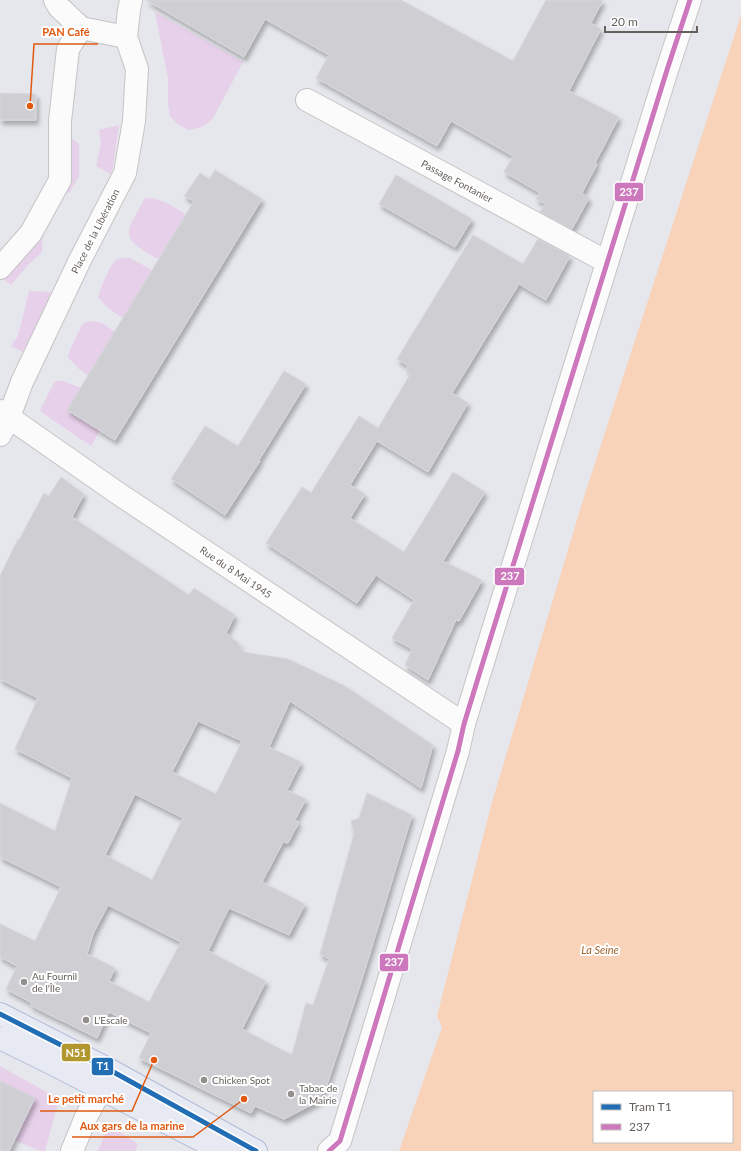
<svg xmlns="http://www.w3.org/2000/svg" width="741" height="1151" font-family="Lato,sans-serif">
<style>
.green{fill:#e7d0ea}
.water{fill:#f8d2b9;fill-rule:evenodd}
.building{fill:#cfcfd3;stroke:#d6d7dc;fill-rule:evenodd;filter:url(#shadow)}
.lines{fill:none;stroke-linecap:round;stroke-linejoin:round}
.minor-casing{stroke:#c4c4c5;stroke-width:24}
.major-casing{stroke:#b1bcd7;stroke-width:24}
.minor{stroke:#fbfbfc;stroke-width:22}
.major{stroke:#e7eaf3;stroke-width:22}
.bus-1-casing{stroke:#fff;stroke-width:8}
.bus-2-casing{stroke:#fff;stroke-width:8}
.bus-1{stroke:#cd78bd;stroke-width:5}
.bus-2{stroke:#b2962e;stroke-width:5}
.tram-1-casing{stroke:#fff;stroke-width:8}
.tram-1{stroke:#216eb4;stroke-width:5}
.poi-dot{fill:#928f8e;stroke:#fff;stroke-width:1.5}
.labels{text-anchor:middle;stroke-width:4;stroke-linejoin:round;paint-order:stroke}
.street-label{font-size:10px;fill:#65605b;stroke:#fff}
.poi-label{font-size:10px;fill:#65605b;stroke:#fff;text-anchor:start}
.water-label{font-size:11px;font-style:italic;fill:#a06630;stroke:#fff}
.leader{fill:none;stroke:#e15910;stroke-width:1.5}
.callout-dot{fill:#e15910;stroke:#fff;stroke-width:1.5}
.callout-label{font-size:11px;text-anchor:middle;font-weight:bold;fill:#e15910;stroke:#fff;stroke-width:4;stroke-linejoin:round;paint-order:stroke}
.line-badge{stroke:#fff;stroke-width:1.5}
.badge-label{font-size:11px;text-anchor:middle;font-weight:bold;fill:#fff}
</style>
<defs>
<filter id="shadow"><feDropShadow dx="2.5" dy="4.5" stdDeviation="2" flood-color="#0004"/></filter>
</defs>
<rect width="100%" height="100%" fill="#e6e7ec"/>
<g class="green">
<path d="M155,12L243,62L212,120L202,127L189,130L179,125L170,116L168,104V79Z"/>
<path d="M119,125L113,167L111,174L96,166L101,144L99,130Z"/>
<path d="M69,136L79,144V176L70,192L61,196Z"/>
<path d="M151,198C164,200 175,207 186,215L158,259C149,254 126,243 129,230C130,224 141,206 144,199Z"/>
<path d="M43,225L42,252L27,266L11,285L2,278Z"/>
<path d="M122,258H130L152,270L123,318C113,312 105,306 98,297C99,291 110,265 115,261C117,259 120,259 122,258Z"/>
<path d="M29,291L52,292L23,352L11,346L18,336Z"/>
<path d="M93,321L104,324L115,332L89,376L79,369L68,357L69,352L82,325L86,322Z"/>
<path d="M55,381H63L81,388L67,410L100,430L91,446L44,414L40,410Z"/>
<path d="M0,1066L59,1099L45,1151H41L14,1140L35,1099L0,1081Z"/>
<path d="M109,1125L138,1144L135,1151H98Z"/>
</g>
<path class="water" d="M741,15V1151H399L442,1027L437,1016L492,802L583,500ZM594,1092H732V1142H594Z"/>
<g class="building">
<path d="M146,0H401L513,61L546,0H603L591,23L601,29L569,91L619,117L595,163L597,164L582,193L589,198L572,229L540,212L545,204L536,199L540,193L504,172L513,156L451,121L437,146L316,78L329,55L265,19L244,57Z"/>
<path d="M0,93L36,94V120H0Z"/>
<path d="M215,170L262,199L115,440L67,410L194,201L184,196L200,173L209,179Z"/>
<path d="M396,175L472,219L455,247L379,204Z"/>
<path d="M473,235L523,264L538,239L570,256L546,300L519,284L452,393L468,403L428,472L377,441L350,485L365,494L350,518L404,552L453,472L485,492L443,561L482,580L459,621L456,620L428,680L405,665L412,649L392,638L414,600L376,575L357,603L266,543L302,487L311,493L359,416L378,428L411,373L406,369L408,366L397,359Z"/>
<path d="M284,371L306,384L259,460L260,461L225,515L171,479L205,426L238,446Z"/>
<path d="M61,477L84,494L72,517L189,595L194,588L235,615L226,633L238,643L243,652L288,659L345,686L433,745L421,788L290,701L269,747L301,762L287,790L306,799L295,820L299,822L288,843L283,842L262,882L305,904L289,935L229,908L208,951L266,981L242,1029L292,1055L306,1003L313,1005L329,959L320,954L354,834L351,821L359,818L367,793L412,815L363,976L326,1088H324L317,1102L284,1119L255,1106L251,1113L139,1058L151,1033L109,1012L97,1038L30,1005L32,1003L6,989L17,966L0,957V924L35,941L61,887L0,857V803L55,831L72,778L15,749L38,698L0,679V576L18,539L19,540L44,493L49,496ZM198,721L242,741L216,794L172,772ZM135,794L183,818L152,880L105,855ZM108,905L181,942L149,1002L109,981L115,968L87,954L93,934Z"/>
<path d="M0,1081L35,1098L9,1151H0Z"/>
</g>
<g class="lines">
<defs>
<g id="minor">
<path d="M55,0L59,7L81,28L126,37"/>
<path d="M307,100L607,262"/>
<path d="M0,268L31,233L60,180V121L68,49L81,28"/>
<path d="M0,411L116,492L464,724"/>
<path d="M0,435L9,417L22,382L80,260L125,173L134,121L137,69L126,37L129,10L131,0"/>
<path d="M72,1151L86,1117L101,1089"/>
<path d="M329,1151L340,1141L458,751L464,724L479,675L667,70L690,0"/>
</g>
<g id="major">
<path d="M0,1014L108,1069L256,1151"/>
<path d="M0,1038L53,1064L222,1151"/>
</g>
</defs>
<use href="#minor" class="minor-casing"/>
<use href="#major" class="major-casing"/>
<use href="#minor" class="minor"/>
<use href="#major" class="major"/>
<defs>
<path id="bus-1" d="M329,1151L340,1141L458,751L464,724L479,675L667,70L690,0"/>
<path id="bus-2" d="M0,1014L108,1069L256,1151"/>
</defs>
<use href="#bus-1" class="bus-1-casing"/>
<use href="#bus-2" class="bus-2-casing"/>
<use href="#bus-1" class="bus-1"/>
<use href="#bus-2" class="bus-2"/>
<defs>
<path id="tram-1" d="M0,1014L108,1069L256,1151"/>
</defs>
<use href="#tram-1" class="tram-1-casing"/>
<use href="#tram-1" class="tram-1"/>
</g>
<g class="poi-dot">
<circle cx="24" cy="982" r="4"/>
<circle cx="86" cy="1020" r="4"/>
<circle cx="204" cy="1080" r="4"/>
<circle cx="291" cy="1094" r="4"/>
</g>
<g class="labels">
<g class="street-label">
<text transform="translate(457 181) rotate(28)" y="4">Passage Fontanier</text>
<text transform="translate(95 231) rotate(-63)" y="4">Place de la Libération</text>
<text transform="translate(236 572) rotate(34)" y="4">Rue du 8 Mai 1945</text>
</g>
<g class="poi-label">
<text x="32" y="980">Au Fournil<tspan x="32" dy="12">de l'Île</tspan></text>
<text x="94" y="1024">L'Escale</text>
<text x="212" y="1084">Chicken Spot</text>
<text x="299" y="1092">Tabac de<tspan x="299" dy="12">la Mairie</tspan></text>
</g>
<g class="water-label">
<text x="600" y="954">La Seine</text>
</g>
</g>
<path class="leader" d="M30 106L34 44H98M154 1060L132 1111H40M244 1099L193 1137H72"/>
<g class="callout-dot">
<circle cx="30" cy="106" r="4"/>
<circle cx="154" cy="1060" r="4"/>
<circle cx="244" cy="1099" r="4"/>
</g>
<g class="callout-label">
<text x="66" y="36">PAN Café</text>
<text x="86" y="1103">Le petit marché</text>
<text x="132" y="1130">Aux gars de la marine</text>
</g>
<g class="line-badge">
<rect x="614" y="182" width="30" height="20" rx="4" fill="#cd78bd"/>
<rect x="494" y="567" width="31" height="19" rx="4" fill="#cd78bd"/>
<rect x="379" y="953" width="30" height="19" rx="4" fill="#cd78bd"/>
<rect x="61" y="1043" width="30" height="19" rx="4" fill="#b2962e"/>
<rect x="91" y="1057" width="23" height="19" rx="4" fill="#216eb4"/>
</g>
<g class="badge-label">
<text x="629" y="196">237</text>
<text x="510" y="580">237</text>
<text x="394" y="966">237</text>
<text x="76" y="1057">N51</text>
<text x="103" y="1070">T1</text>
</g>
<rect x="593" y="1091" width="140" height="52" fill="#ffffff" stroke="#c1bfbd"/>
<rect x="601" y="1104" width="20" height="6" fill="#216eb4" stroke="#c1bfbd"/>
<text x="629" y="1111" font-size="12" fill="#65605b">Tram T1</text>
<rect x="601" y="1124" width="20" height="6" fill="#cd78bd" stroke="#c1bfbd"/>
<text x="629" y="1131" font-size="12" fill="#65605b">237</text>
<path d="M605 26v6h92v-6" fill="none" stroke="#65605b" stroke-width="2"/>
<text x="611" y="26" font-size="12" fill="#65605b" stroke="#ffffff" stroke-width="3" paint-order="stroke">20 m</text>
</svg>
